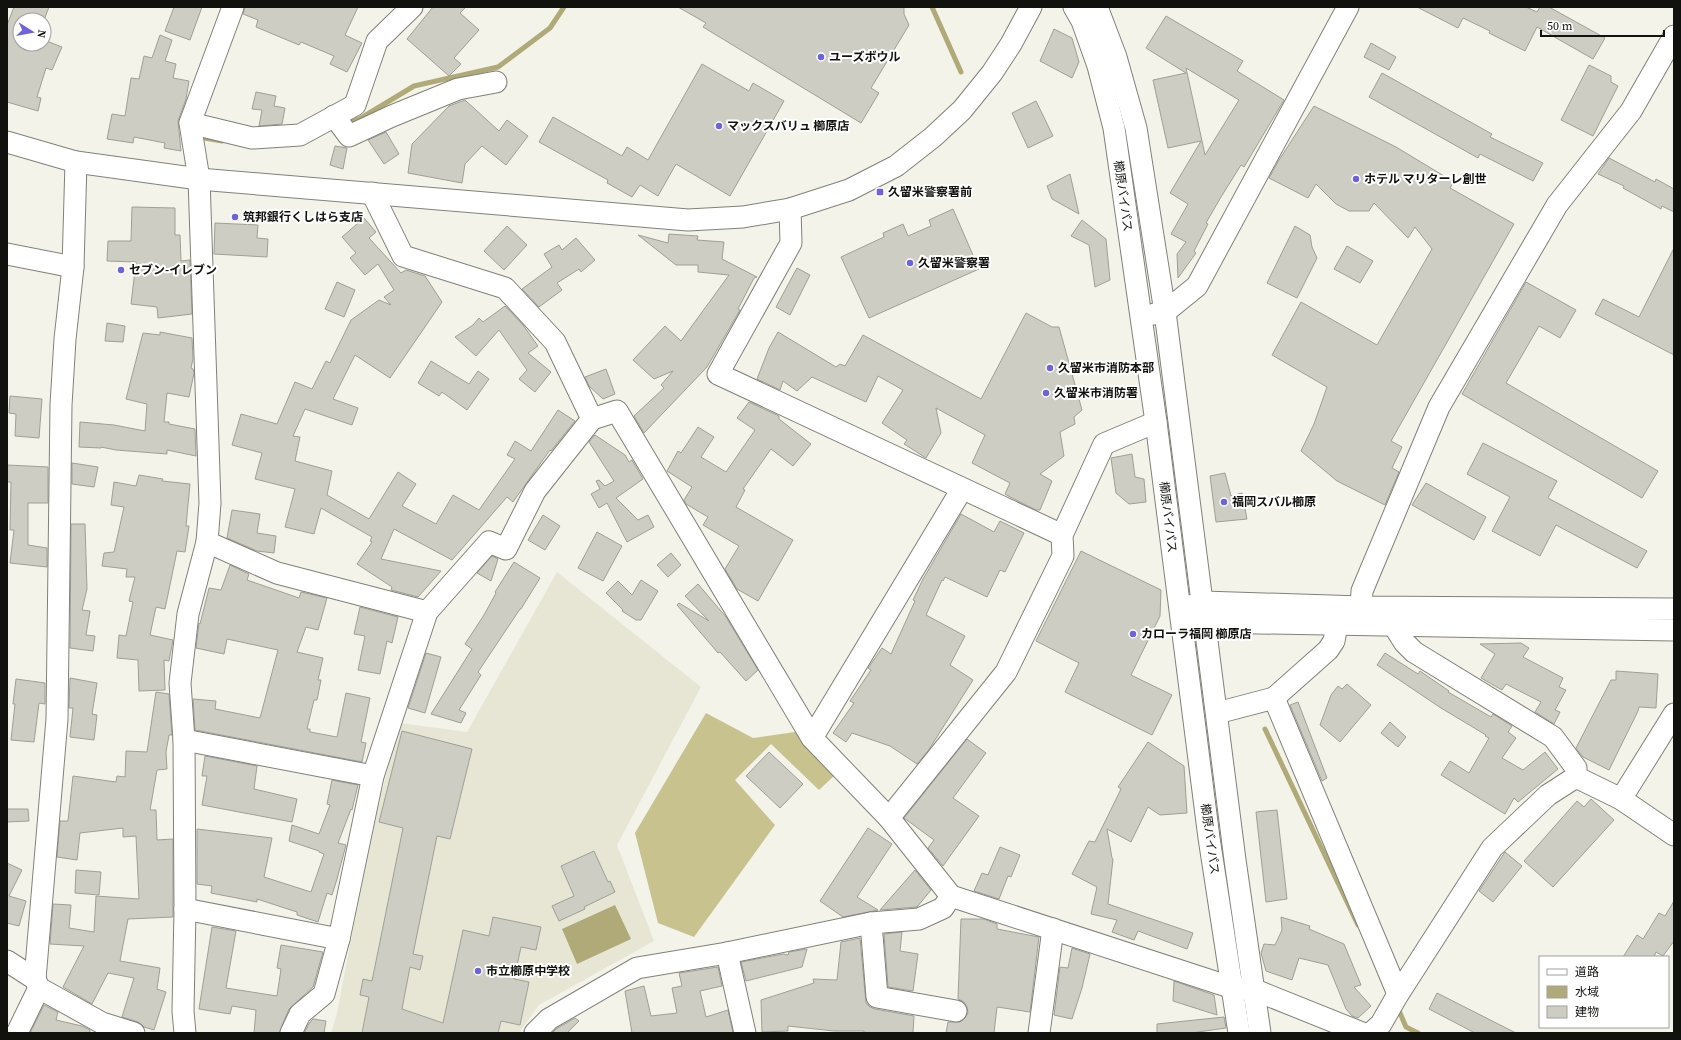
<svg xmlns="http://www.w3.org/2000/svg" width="1681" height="1040" font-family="'Source Serif 4','Noto Sans JP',serif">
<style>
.built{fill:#e7e6d5}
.forest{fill:#c8c28e}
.water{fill:#afaa77}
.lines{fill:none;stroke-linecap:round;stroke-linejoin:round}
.stream{stroke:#afaa77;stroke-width:5}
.building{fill:#cecdc4;stroke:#a09f96;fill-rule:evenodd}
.minor-casing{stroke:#828178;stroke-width:23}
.minor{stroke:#fff;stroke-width:21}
.poi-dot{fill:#6d63dd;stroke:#fff;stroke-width:1.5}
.labels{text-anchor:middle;stroke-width:4;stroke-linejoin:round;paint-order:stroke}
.poi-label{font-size:12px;font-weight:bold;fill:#11110e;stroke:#fff;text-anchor:start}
.street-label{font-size:12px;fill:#11110e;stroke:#fff}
</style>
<rect width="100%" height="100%" fill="#f3f3e9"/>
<path class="built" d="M557,572L701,687L617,845L654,941L539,1005L519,1033H331L337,1013L372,829L400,723L467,732Z"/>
<path class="forest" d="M706,713L753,738L795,732L816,751L835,775L819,790L771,744L735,780L775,825L694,937L658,923L635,833Z"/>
<path class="water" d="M615,905L631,939L577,964L562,929Z"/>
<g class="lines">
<g class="stream">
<path d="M932,7L961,72"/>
<path d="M346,124L361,118L414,86L498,67L550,28L564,7"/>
<path d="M198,137L222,141"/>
<path d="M1265,729L1358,925"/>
<path d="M1397,1006L1406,1027L1418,1033"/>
</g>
</g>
<g class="building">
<path d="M14,7H49L44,20H20V44H44V40L62,47L52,70L46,68L37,97L41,98L38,111L7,102V25Z"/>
<path d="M174,7H202L190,40L165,31Z"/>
<path d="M245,7H358L345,35L362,43L347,72L330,64L334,56L301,42L299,45L256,27L258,20L243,14Z"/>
<path d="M433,7H466L460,13L479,30L454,58L461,64L449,76L407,39Z"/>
<path d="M678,7H904V14L909,25L871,88L879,93L861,123L703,27L706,23Z"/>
<path d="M1417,7H1526L1537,12L1540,7H1549L1605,38L1593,59L1537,27L1525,51L1489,33L1490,31L1463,18L1458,28Z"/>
<path d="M1166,16L1243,61L1237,71L1284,100L1244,167L1241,165L1221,197L1206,223L1208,224L1194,251L1196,253L1178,278L1177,254L1186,242L1171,234L1188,204L1170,193L1201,141L1168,148L1153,80L1186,73L1146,48ZM1186,68L1239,100L1205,155L1202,141Z"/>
<path d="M1054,29L1072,38L1079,62L1072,78L1040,61Z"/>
<path d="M160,35L172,40L165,61L176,64L173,78L189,81L186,99L178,121L181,151L164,148L165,143L134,137L133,143L107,139L112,114L125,116L131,78L139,79L144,56L152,58Z"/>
<path d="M1371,43L1396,57L1389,70L1364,57Z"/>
<path d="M702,64L749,91L753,83L784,101L730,196L676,164L658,196L640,185L632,197L607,183L608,180L539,142L553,117L622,156L627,147L648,160Z"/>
<path d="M1589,65L1611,76V82L1618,86L1593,136L1561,120Z"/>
<path d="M1382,73L1492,134L1490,137L1543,163L1533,181L1480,154L1478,158L1369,97Z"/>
<path d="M256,92L276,96L274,106L285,108L282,124L259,126L262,110L252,109Z"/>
<path d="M465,100L499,131L507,120L528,136L506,165L482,146L465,164L462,183L408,173L412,144L449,106Z"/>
<path d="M1036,101L1053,136L1028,148L1012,113Z"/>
<path d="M1314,106L1396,147L1454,182L1450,188L1514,224L1391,441L1402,447L1392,468L1399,472L1385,505L1337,481L1301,451L1314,424L1327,387L1272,355L1301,302L1377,345L1432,249L1415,227L1408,238L1374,203L1369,211H1349L1336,204L1316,184L1308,198L1269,178L1279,160Z"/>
<path d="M386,132L399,154L384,164L368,140Z"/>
<path d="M335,146L347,148L343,169L330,165Z"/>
<path d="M1609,158L1655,182L1656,179L1674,189V212L1662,206L1661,209L1623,188L1624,186L1598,174Z"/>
<path d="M1070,174L1079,214L1052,199L1047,186Z"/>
<path d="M132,207L175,208V235H180L181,261L190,260L192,314L158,318L157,307L131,304L136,262L107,261L108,241H131Z"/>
<path d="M953,209L979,269L869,318L841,257L884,237L883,233L903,224L908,236L931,226L929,220Z"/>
<path d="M364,218L376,232L369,238L401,273L406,270L425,276L442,302L390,378L355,355L333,399L358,408L352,425L305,409L293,436L300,437L295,461L332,471L327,495L369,519L398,472L416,484L402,506L436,524L453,495L479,510L515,459L507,455L515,441L531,451L558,410L575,421L551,451L550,450L513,502L507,497L452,560L394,529L381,559L441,571L418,597L391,590L392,587L357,564L372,542L370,541L372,537L321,508L314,534L285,527L295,489L255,479L262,453L232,445L241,414L277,424L295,382L312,389L326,361L330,363L351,320L379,300L391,305L384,297L394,290L378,264L365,275L350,258L356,253L342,237Z"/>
<path d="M1082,220L1106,239L1110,280L1095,287L1089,245L1071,236Z"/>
<path d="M215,223L258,225L257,238L268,239L267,257L214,254Z"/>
<path d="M507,226L527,245L504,270L484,251Z"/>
<path d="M1295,226L1310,235L1312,247L1317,258L1297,298L1267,283Z"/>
<path d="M669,234L698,236L697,240L724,242L722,259L757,277L754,278L738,309L740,310L707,367L644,433L634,416L664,388L661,385L673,371L654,379L633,360L665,326L681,341L729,275L698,272V265H676L638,235L668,243Z"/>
<path d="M576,238L595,260L581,272L579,269L557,283L562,290L539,307L522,289L552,267L544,254L559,245L562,250Z"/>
<path d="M1347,246L1373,261L1360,283L1334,269Z"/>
<path d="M1674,248V355L1595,314L1603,299L1639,317Z"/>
<path d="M797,268L810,275L790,315L776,307Z"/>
<path d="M337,282L355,290L344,317L325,309Z"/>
<path d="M1526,282L1576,310L1560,338L1539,326L1506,383L1658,471L1642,498L1462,394Z"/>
<path d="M505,306L523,325L538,346L528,353L551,372L535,392L519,379L527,370L499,330L476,356L455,337L473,325L479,318L483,322Z"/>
<path d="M1026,313L1052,327H1059L1082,410L1074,417L1075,424L1060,432L1064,456L1040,474L1052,481L1040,510H1036L1010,497L1005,494L1010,483L972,463L985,435L936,408L941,433L926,458L904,444L907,440L882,423L903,390L878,376L866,402L812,377L797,391L783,381L780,390L757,379L769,348L778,332L836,367L840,364L845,366L863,335L981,399Z"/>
<path d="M107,323L125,326L123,342L105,341Z"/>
<path d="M160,332L192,338L193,359L191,368L193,369L194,373L189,397L167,393L164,422H169V424L195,429L196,456L167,450V454L116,450L101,447V448L79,447L80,422L114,425L145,431L147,404L126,399L143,333L160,335Z"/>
<path d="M431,361L469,384L478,371L489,379L467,410L442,392L439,396L418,383Z"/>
<path d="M606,369L615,394L603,399L589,386L585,377Z"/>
<path d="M10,396L42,399L39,438L15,436L16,414L9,413Z"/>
<path d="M749,402L779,416V419L811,444L793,466L771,449L743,489L745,490L736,507L793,540L758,601L737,589L725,569L739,546L703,525L708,517L686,504L684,500L692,487L667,471L678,451L681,453L698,427L714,437L701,457L726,472L755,430L737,418Z"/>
<path d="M595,435L625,455L629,462L632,460L643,479L616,498L638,520L648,515L654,527L627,542L607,503L599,508L591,494L600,489L596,481L599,480L605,486L614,481L589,442Z"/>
<path d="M1483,443L1557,481L1548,498L1647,551L1637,568L1556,525L1540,556L1492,531L1510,497L1467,474Z"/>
<path d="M1132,454L1135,477L1144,479L1146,502L1129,504L1116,493L1111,458Z"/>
<path d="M72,463L98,467L94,487L72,484Z"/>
<path d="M7,465L48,467V503H28V545L47,548V567L10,563L14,530H10L11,482H7Z"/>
<path d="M1225,473L1231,496L1242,493L1247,519L1216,522L1210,476Z"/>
<path d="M139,475L163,479L162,481L190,484L186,526H189L185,552L177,551L165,609L156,607L150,635L173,640L169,661L164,660L165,690L139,691L138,660L117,658L119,635L126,636L133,602L129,601L135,577H126L127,569L102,566L104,553L114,552L124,507L111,505L114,482L136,486Z"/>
<path d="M1426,483L1486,517L1474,540L1412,505Z"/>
<path d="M232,510L260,514L257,533L276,536L274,553L257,551L227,538Z"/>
<path d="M961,514L994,532L1000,521L1024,533L1005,572L1000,570L987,597L945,577L943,581L942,580L926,615L965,636L950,665L973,680L928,751L917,764L890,746L852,733L846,742L833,733L854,703L850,701L871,670L868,668L882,648L891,654L915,601L913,600L923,579Z"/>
<path d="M543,515L560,526L545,550L528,540Z"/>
<path d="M71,524H85L87,589L82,610L90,611L86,635L95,636L93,651L70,648Z"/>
<path d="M597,532L622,546L603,581L578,568Z"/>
<path d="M1081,551L1161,590L1160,616L1131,675L1172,695L1152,735L1065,692L1079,663L1036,641Z"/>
<path d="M671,553L681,565L668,577L657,565Z"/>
<path d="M492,556L498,559L491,581L477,573Z"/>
<path d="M514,562L540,578L521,609H520L478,672L481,675L459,710L466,713L461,723L431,714L472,649L465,644L484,615L496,593L495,592Z"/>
<path d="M230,565L249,574L247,580L299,598L301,592L327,598L318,630L306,627L297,652L323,658L318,680H321L317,700H314L307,729H310V732L337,737L346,693L370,698L361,742L366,743L362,762L195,730L193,699L216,701L215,709L260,718L278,650L227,639L224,654L196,648L199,623L200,624L209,588L221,590Z"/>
<path d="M641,580L658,591L641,620H636L622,611L623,610L606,593L618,581L632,595Z"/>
<path d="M698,584L726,617L758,670L746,681L720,652L718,653L677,605L679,603L709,621L685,596Z"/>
<path d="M360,607L398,617L392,643L387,641L380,674L358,670L365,636L354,634Z"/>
<path d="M1521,643L1529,648L1523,657L1563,678L1559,687L1566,690L1555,710L1560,712L1554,724L1535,712L1541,702L1506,684L1502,690L1481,678L1495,654L1480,644Z"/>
<path d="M426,653L441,657L425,713L408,708Z"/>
<path d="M1385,653L1418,674L1420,671L1449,691L1448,692L1491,717L1493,714L1512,726L1508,732L1516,738L1502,758L1523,770L1545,752L1558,769L1518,802L1514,798L1505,814L1441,775L1450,761L1469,773L1489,738L1485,736L1486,735L1441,708L1377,665Z"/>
<path d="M1616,671L1658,674L1656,708L1639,707L1638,711L1609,770L1583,757L1576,748L1611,680H1616Z"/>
<path d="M70,678L97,683L92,714L97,715L94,740L70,737L73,708H69Z"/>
<path d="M16,679L45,683V704L39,703L34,742L11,740L15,704H13Z"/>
<path d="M1347,684L1371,705L1340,742L1320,725L1331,695L1338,686L1342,689Z"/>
<path d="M156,692L169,694L172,735H169L166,752L167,769L157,770L150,810H156L157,840L173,839V917L128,919L120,961L160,968L157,989L166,992L154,1030L144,1027L138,1022L122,1017L134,978L108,973L92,1004L63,987L84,946L50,944L53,904L71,905L69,928L94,932L96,896L139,899L136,836L123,837V828L80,833L77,860L57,857L60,821H68L73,776L116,782L117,776L125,777L126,751L147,752Z"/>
<path d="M1298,702L1327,778L1322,781L1290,705Z"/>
<path d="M1390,722L1406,737L1398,747L1381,733Z"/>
<path d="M402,731L472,749L450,839L437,836L413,954L423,956L420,970L410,967L402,1009L443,1023L463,930L489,936L493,917L541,927L536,950L521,947L514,979L529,982L520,1025L501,1021L498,1033H362L369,997L360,995L363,979L372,981L403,828L379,822Z"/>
<path d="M967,739L986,753L953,798L979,816L943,866L928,848L934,840L904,818Z"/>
<path d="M1148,742L1184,766L1187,813L1160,815L1148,807L1131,842L1107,829L1112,858L1113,859L1108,904L1193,933L1187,949L1138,931L1134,940L1112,932L1117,920L1091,914L1097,887L1072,874L1089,841L1095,842L1121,789L1118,787Z"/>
<path d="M769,752L803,784L780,808L746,776Z"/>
<path d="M205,756L257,766L254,789L297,799L292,822L202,805L207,776H202Z"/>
<path d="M332,780L358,785L352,810L351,809L338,843L346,845L337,879L332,895L327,893L318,922L297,915V912L257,899V902L211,893L212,886L197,884V829L272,838L264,877L311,892L324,854L319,852V851L289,841L292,825L319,834L330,805L327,804Z"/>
<path d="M1591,799L1614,820L1553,887L1524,861L1577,801L1584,807Z"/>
<path d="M7,809H28L29,821L7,822Z"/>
<path d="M1277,810L1287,899L1266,902L1256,812Z"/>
<path d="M868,828L892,844L857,897L878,910L843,917L820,901Z"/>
<path d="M1000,847L1020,855L1011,877L1008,876L999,899L974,891L982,873L988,875Z"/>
<path d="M594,851L608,882L610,881L615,892L584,907L585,909L559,921L552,906L574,896L561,866Z"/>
<path d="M1505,852L1522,866L1493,902L1479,891Z"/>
<path d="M7,863L22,870L9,896L26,901L19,926L7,923Z"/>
<path d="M76,870L101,872L99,895L75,893Z"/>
<path d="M915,870L931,890L917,907L880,910Z"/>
<path d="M1674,901V941L1663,956L1656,952L1654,957H1623L1637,935L1643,939L1659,913L1665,916Z"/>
<path d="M1281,917L1310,926L1309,929L1344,944L1361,985L1354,987L1371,1006L1358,1018L1352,1016L1346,1009L1328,965L1299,958L1292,980L1266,971L1261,953L1264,944L1275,945L1282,930Z"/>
<path d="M961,919H984L997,924V929L1039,937L1030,1012L997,1007L994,1033H946L948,1022H960L965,1018L968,1013L967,1007L964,1002L958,999Z"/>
<path d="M212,927L236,931L226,988L277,996L281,969L277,968L281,945L323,952L313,987L289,1009L279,1033H254L256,1010L232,1006L230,1014L199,1009Z"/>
<path d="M902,932L900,951L918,954L913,991L888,987L884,934Z"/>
<path d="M860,938L866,1003L870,1007L875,1009L914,1016L913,1033H864V1031H834L788,1026V1031L762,1032L761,1000L814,983L813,979L837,980L841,942Z"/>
<path d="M1072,948L1090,954L1082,988L1072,1019L1054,1015L1060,967L1068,968Z"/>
<path d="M807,949L802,967L746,981L741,962L783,954L788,955L789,952Z"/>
<path d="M718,967L722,986L700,991L706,1017L728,1010L733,1033H632L625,991L644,986L651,1016L677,1013L672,988L682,986L679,973Z"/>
<path d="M1174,981L1214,995L1217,1015L1173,1001Z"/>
<path d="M1437,993L1516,1033H1475L1429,1009Z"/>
<path d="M44,1005L58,1012L56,1020L82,1026L90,1030V1033H30Z"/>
<path d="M1224,1017L1226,1028L1191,1033H1157V1024Z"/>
<path d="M575,1018L579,1021L567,1033H552L556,1029Z"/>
<path d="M313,1019L326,1021L324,1033H304L310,1022Z"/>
</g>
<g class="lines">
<defs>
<g id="minor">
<path d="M1074,7L1082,21L1098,66L1114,128L1156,422L1209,838L1239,1033"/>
<path d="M1097,7L1116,57L1136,128L1165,312L1235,860L1260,1033"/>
<path d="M334,116L349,136L392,116L458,89L496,82"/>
<path d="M190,123L252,138L300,135L355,105L377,41L412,7"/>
<path d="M7,142L76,162L199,179L688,220L743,217L790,209L849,190L896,166L933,137L962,110L992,73L1011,44L1031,7"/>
<path d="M372,193L403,256L505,288L555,342L592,419"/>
<path d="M790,209L791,243L718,374L1062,535"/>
<path d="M7,254L73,267"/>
<path d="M1154,314L1165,312L1197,286L1348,7"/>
<path d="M207,542L277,573L427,612"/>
<path d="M1190,606L1203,602L1361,607L1674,609"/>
<path d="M1361,607L1362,591L1439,407L1557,205L1631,111L1674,36"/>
<path d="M1194,616L1205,622L1674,630"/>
<path d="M1394,626L1404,642L1414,652L1553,737L1576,768V777"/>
<path d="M1274,698L1328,650L1334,641L1337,625"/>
<path d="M1217,713L1274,698L1398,994"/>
<path d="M812,738L962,489"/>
<path d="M184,740L373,776"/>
<path d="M1621,799L1674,714"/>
<path d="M889,818L1006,672L1063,556L1062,535L1104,444L1156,422"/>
<path d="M185,909L339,939"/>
<path d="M871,923L877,997L956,1011"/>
<path d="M727,953L745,1033"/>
<path d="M7,961L35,979L39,988L102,1023L134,1033"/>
<path d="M35,979L57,719L61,405L65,339L73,267L76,162"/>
<path d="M17,1033L39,988"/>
<path d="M185,1033L183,1011L185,909L184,740L180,683L188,614L207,542L210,503L199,179L190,123L233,7"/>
<path d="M291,1033L300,1014L324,994L339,939L373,776L427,612L489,542L506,549L535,491L592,419L617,411L812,738L889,818L951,896L1233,988L1255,990L1362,1033"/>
<path d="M535,1033L549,1019L637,968L727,953L871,923L919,919L943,908L951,896"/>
<path d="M1039,1033L1053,929"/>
<path d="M1371,1033L1381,1024L1397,996L1492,848L1548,795L1576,777L1621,799L1674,835"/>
</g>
</defs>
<use href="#minor" class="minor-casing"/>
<use href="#minor" class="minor"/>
</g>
<g class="poi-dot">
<circle cx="821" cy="57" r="4"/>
<circle cx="719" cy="126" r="4"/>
<circle cx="1356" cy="179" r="4"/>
<rect x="876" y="188" width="8" height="8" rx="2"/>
<circle cx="235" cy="217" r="4"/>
<circle cx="910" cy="263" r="4"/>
<circle cx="121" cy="270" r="4"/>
<circle cx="1050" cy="368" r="4"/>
<circle cx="1046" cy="393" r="4"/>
<circle cx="1224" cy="502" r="4"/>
<circle cx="1133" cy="634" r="4"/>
<circle cx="478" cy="971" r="4"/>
</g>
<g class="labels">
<g class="poi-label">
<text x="829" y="61">ユーズボウル</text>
<text x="727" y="130">マックスバリュ 櫛原店</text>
<text x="1364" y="183">ホテル マリターレ創世</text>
<text x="888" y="196">久留米警察署前</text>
<text x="243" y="221">筑邦銀行くしはら支店</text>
<text x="918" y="267">久留米警察署</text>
<text x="129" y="274">セブン-イレブン</text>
<text x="1058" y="372">久留米市消防本部</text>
<text x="1054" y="397">久留米市消防署</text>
<text x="1232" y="506">福岡スバル櫛原</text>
<text x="1141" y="638">カローラ福岡 櫛原店</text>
<text x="486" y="975">市立櫛原中学校</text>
</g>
<g class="street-label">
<text transform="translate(1123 196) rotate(82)" y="4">櫛原バイパス</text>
<text transform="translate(1168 517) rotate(83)" y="4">櫛原バイパス</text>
<text transform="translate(1210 839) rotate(82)" y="4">櫛原バイパス</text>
</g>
</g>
<rect width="1681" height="1040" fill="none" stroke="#11110e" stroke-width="16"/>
<rect x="1539" y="956" width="130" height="72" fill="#ffffff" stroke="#a0a09f"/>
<rect x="1547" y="969" width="20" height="6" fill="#ffffff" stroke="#a0a09f"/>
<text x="1575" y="976" font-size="12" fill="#11110e">道路</text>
<rect x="1547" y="986" width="20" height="12" fill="#afaa77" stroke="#a0a09f"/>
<text x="1575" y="996" font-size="12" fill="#11110e">水域</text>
<rect x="1547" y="1006" width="20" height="12" fill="#cecdc4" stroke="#a0a09f"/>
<text x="1575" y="1016" font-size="12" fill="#11110e">建物</text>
<g transform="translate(32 32) rotate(101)"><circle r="19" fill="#ffffff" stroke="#a0a09f"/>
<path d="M0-3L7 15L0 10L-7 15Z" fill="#6d63dd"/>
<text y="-6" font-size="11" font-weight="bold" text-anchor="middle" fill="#11110e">N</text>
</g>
<path d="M1541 30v6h123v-6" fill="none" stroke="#11110e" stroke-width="2"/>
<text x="1547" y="30" font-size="12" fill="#11110e" stroke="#ffffff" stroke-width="3" paint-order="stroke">50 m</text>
</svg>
